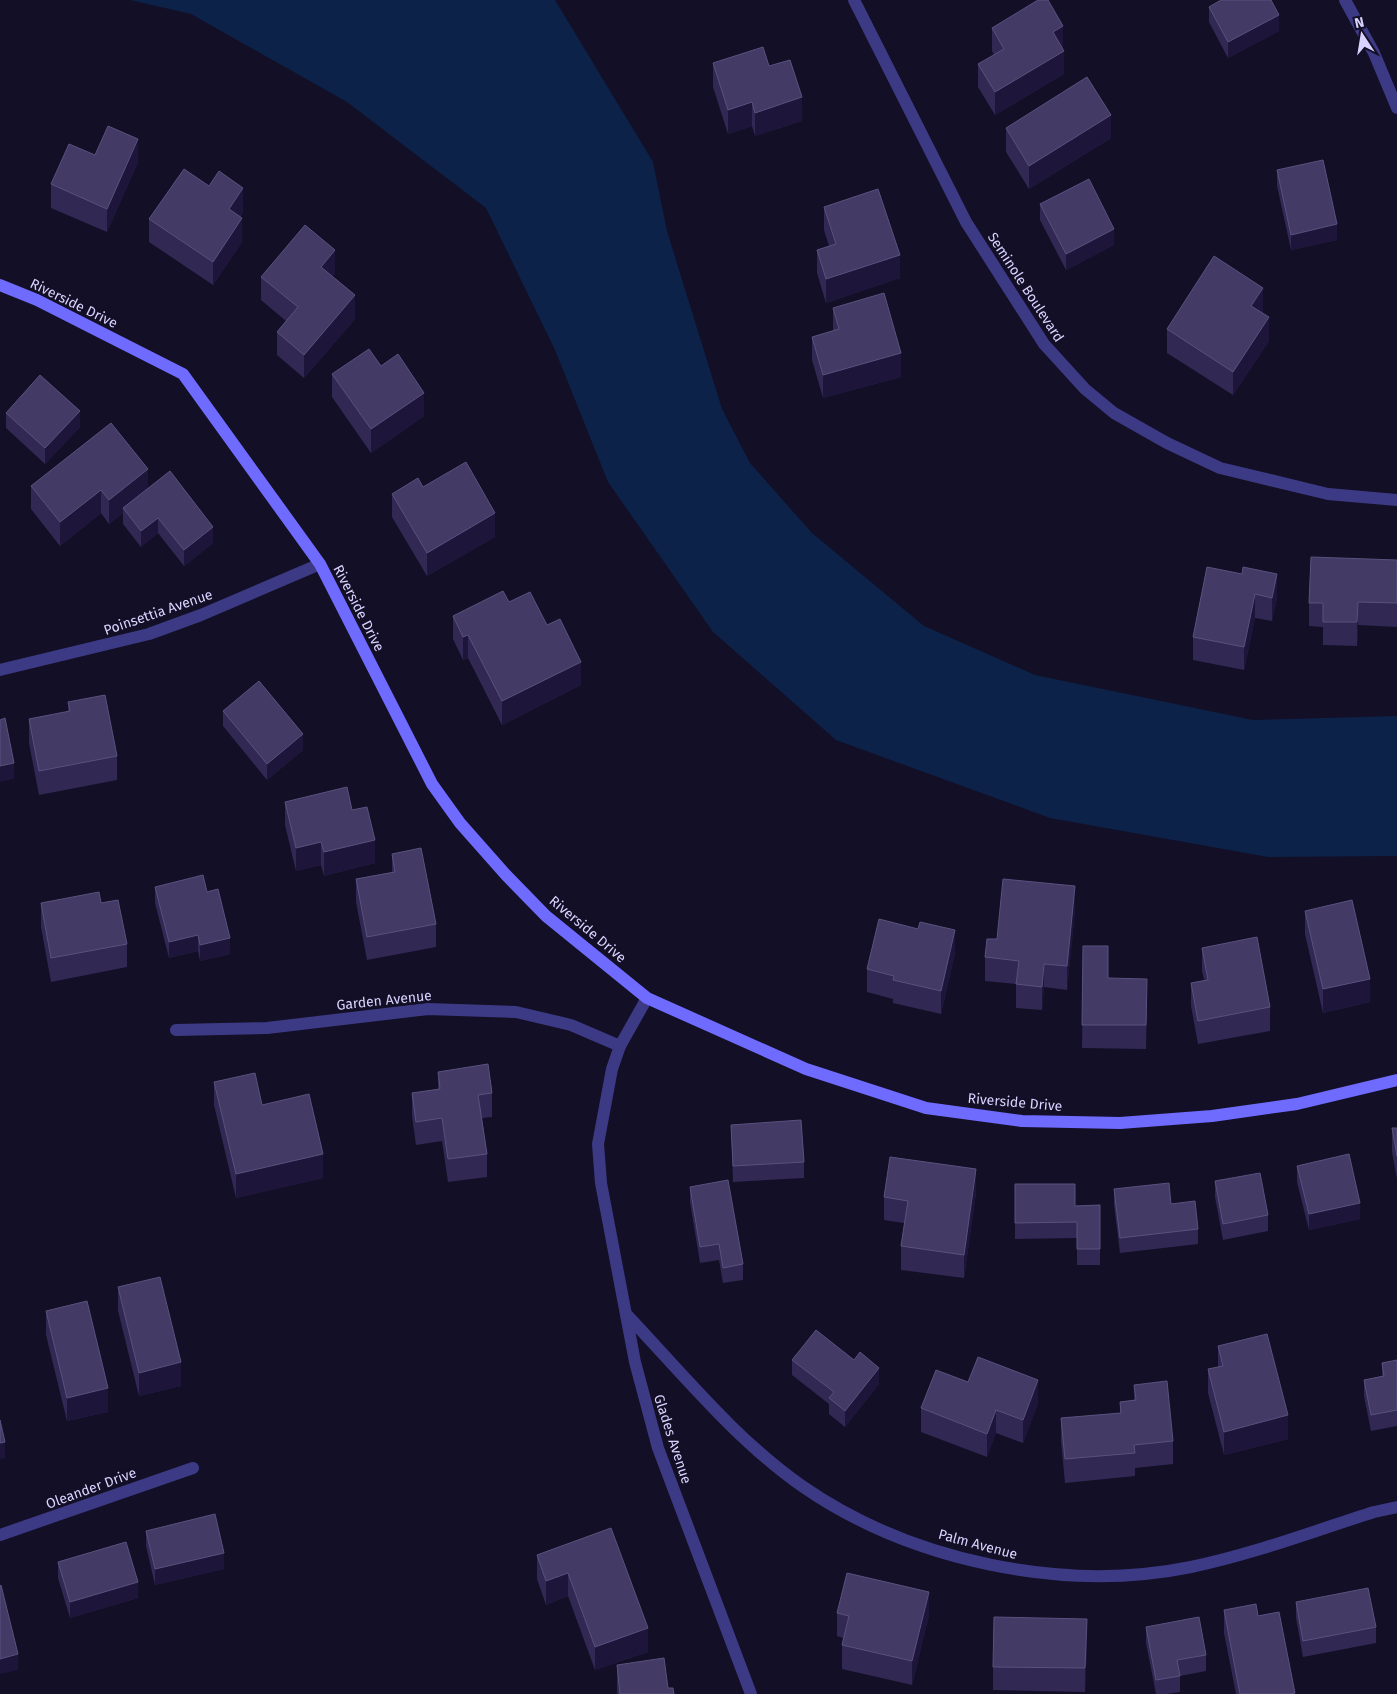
<svg xmlns="http://www.w3.org/2000/svg" width="1397" height="1694" font-family="'Fira Sans',sans-serif">
<style>
.water{fill:#0c2248}
.lines{fill:none;stroke-linecap:round;stroke-linejoin:round}
.street{stroke:#3d3a85;stroke-width:12}
.secondary{stroke:#6f6bff;stroke-width:12}
.wall{fill:#312854}
.shaded-wall{fill:#1d163a}
.building{fill:#433a66;stroke:#5a527e}
.labels{text-anchor:middle;stroke-width:5;stroke-linejoin:round;paint-order:stroke}
.street-label{font-size:14px;fill:#d9d4ff;stroke:#130f26}
</style>
<rect width="100%" height="100%" fill="#130f26"/>
<path class="water" d="M130,0H555L653,162L667,231L722,409L750,463L812,533L924,626L1035,675L1253,720L1397,716V856L1268,857L1050,818L836,740L713,632L608,482L555,350L486,208L347,102L191,14Z"/>
<g class="lines">
<g class="street">
<path d="M854,0L966,222L1044,344L1085,389L1114,413L1167,443L1220,468L1328,494L1397,500"/>
<path d="M1345,0L1374,53L1397,108"/>
<path d="M0,670L149,634L201,615L320,564"/>
<path d="M647,998L620,1046L612,1069L598,1144L601,1183L635,1362L658,1448L751,1694"/>
<path d="M176,1030L267,1028L428,1009L516,1012L571,1025L620,1046"/>
<path d="M626,1314C681,1372 736,1440 802,1486C910,1561 1063,1593 1191,1567C1254,1554 1314,1531 1374,1512L1397,1507"/>
<path d="M0,1535L193,1468"/>
</g>
<path class="secondary" d="M0,285L37,300L183,374L320,564L432,784L460,823L506,875L546,916L647,998L806,1069L926,1108L1022,1121L1120,1123L1212,1116L1297,1104L1397,1080"/>
</g>
<g class="wall">
<path d="M1209,7L1279,31L1228,58L1209,22Z"/>
<path d="M992,28L1063,49L1064,74L995,115L978,87V64L994,55L992,51Z"/>
<path d="M713,63L802,121L755,136L752,126L728,134L713,87Z"/>
<path d="M1006,128L1111,138L1029,189L1006,152Z"/>
<path d="M95,155L138,162L107,232L51,208V184Z"/>
<path d="M1277,170L1337,240L1291,250L1277,186Z"/>
<path d="M1040,204L1114,245L1066,270L1040,220Z"/>
<path d="M824,207L900,278L826,303L817,273V250L829,246L824,230Z"/>
<path d="M243,212L240,217L242,242L213,285L149,242V219Z"/>
<path d="M335,274L332,277L355,319L304,378L277,355V332L286,321L261,300V277Z"/>
<path d="M833,308L901,377L823,398L812,360V337L833,331Z"/>
<path d="M1263,311L1262,313L1269,341L1233,395L1167,353V329Z"/>
<path d="M381,366L424,416L371,453L332,397V374Z"/>
<path d="M6,413L80,427L45,464L6,428Z"/>
<path d="M31,486L148,489L213,543L184,566L158,533L141,547L123,524V513L109,524L101,513L60,546L31,509Z"/>
<path d="M423,487L495,537L427,576L392,517V494Z"/>
<path d="M1397,560V627L1358,625L1357,646L1323,645V627L1309,626V603Z"/>
<path d="M1207,567L1277,598L1272,621L1255,618L1244,670L1193,660V637Z"/>
<path d="M509,602L547,625L581,685L502,725L468,658L463,660L453,639V616Z"/>
<path d="M68,702L117,756V780L39,795L29,743V719L68,712Z"/>
<path d="M223,711L303,750L267,780L223,726Z"/>
<path d="M285,802L352,810L375,863L324,876L321,865L296,871L285,825Z"/>
<path d="M392,854L436,924V947L367,960L356,902V879L392,872Z"/>
<path d="M155,887L207,892L230,954L200,961L198,951L169,958L155,903Z"/>
<path d="M41,903H101L127,944V967L51,982L41,927Z"/>
<path d="M1075,910L1067,990L1044,987L1042,1010L1016,1008V984L985,981V957L997,939Z"/>
<path d="M1305,911L1370,1002L1323,1013L1305,934Z"/>
<path d="M1083,946L1108,978L1147,1002L1146,1049L1082,1048Z"/>
<path d="M1202,948L1270,1007V1031L1198,1044L1191,1006V983L1204,980L1202,971Z"/>
<path d="M955,953L941,1014L893,1003V999L867,992V969Z"/>
<path d="M438,1072L492,1093V1117L482,1118L487,1154V1177L448,1182L442,1141L416,1145L412,1116V1093L438,1089Z"/>
<path d="M214,1082L262,1105L323,1178L236,1198L214,1105Z"/>
<path d="M731,1125L804,1162V1178L733,1182Z"/>
<path d="M1392,1128H1397V1179L1392,1152Z"/>
<path d="M1297,1166L1360,1219L1309,1230L1297,1182Z"/>
<path d="M1215,1181L1268,1215V1231L1223,1240L1215,1197Z"/>
<path d="M1015,1184L1075,1206L1100,1205V1265H1077V1238L1015,1239Z"/>
<path d="M690,1187L743,1264V1280L723,1283L719,1260L700,1263L690,1202Z"/>
<path d="M1114,1189L1171,1204L1198,1229V1244L1120,1253L1114,1205Z"/>
<path d="M976,1193L964,1278L901,1270V1246L904,1223L884,1220V1197Z"/>
<path d="M118,1287L181,1386L139,1396L118,1311Z"/>
<path d="M46,1311L108,1412L67,1421L46,1335Z"/>
<path d="M1218,1346L1288,1439L1224,1455L1208,1393V1369L1218,1367Z"/>
<path d="M792,1360L879,1384L845,1427L829,1414V1404L792,1375Z"/>
<path d="M1397,1360V1426L1371,1431L1364,1396V1380L1382,1376V1363Z"/>
<path d="M968,1382L1038,1403L1023,1443L996,1433L987,1457L921,1432V1408Z"/>
<path d="M1134,1385L1173,1441V1464L1135,1468V1476L1065,1483L1061,1442V1418L1120,1413V1402L1134,1400Z"/>
<path d="M611,1528L648,1652L595,1670L568,1596L546,1605L537,1579V1555Z"/>
<path d="M146,1531L224,1569L155,1585L146,1546Z"/>
<path d="M58,1562L138,1598L70,1618L58,1578Z"/>
<path d="M1296,1602L1376,1627V1643L1303,1657L1296,1618Z"/>
<path d="M1224,1610L1258,1616L1279,1612L1295,1694H1236L1224,1633Z"/>
<path d="M837,1613L929,1615L912,1685L842,1669V1645L843,1638L837,1636Z"/>
<path d="M1146,1627L1206,1655V1671L1180,1676V1692L1167,1694H1156L1146,1643Z"/>
<path d="M1087,1642L1085,1692L993,1690V1667Z"/>
<path d="M617,1665L668,1688L674,1694H617Z"/>
</g>
<g class="shaded-wall">
<path d="M1279,15V31L1228,58V42Z"/>
<path d="M1063,26V50L1053,32Z"/>
<path d="M1064,51V74L995,115V92Z"/>
<path d="M802,97V121L755,136V113Z"/>
<path d="M752,102V126L728,134V110Z"/>
<path d="M1111,115V138L1029,189V166Z"/>
<path d="M138,139V162L107,232V209Z"/>
<path d="M243,188V212L229,232V209Z"/>
<path d="M242,218V242L213,285V262Z"/>
<path d="M1337,224V240L1291,250V235Z"/>
<path d="M1114,229V245L1066,270V254Z"/>
<path d="M335,250V274L321,291V267Z"/>
<path d="M900,255V278L826,303V279Z"/>
<path d="M1263,288V311L1251,329V306Z"/>
<path d="M355,295V319L304,378V355Z"/>
<path d="M1269,317V341L1233,395V372Z"/>
<path d="M901,353V377L823,398V375Z"/>
<path d="M424,393V416L371,453V429Z"/>
<path d="M80,411V427L45,464V448Z"/>
<path d="M148,469V493L123,508V513L109,524V500Z"/>
<path d="M101,490V513L60,546V522Z"/>
<path d="M495,513V537L427,576V553Z"/>
<path d="M158,518V533L141,547V531Z"/>
<path d="M213,527V543L184,566V550Z"/>
<path d="M1277,574V598L1272,621V598Z"/>
<path d="M1255,594V618L1244,670V647Z"/>
<path d="M1358,602V625L1357,646V622Z"/>
<path d="M468,635V658L463,660V637Z"/>
<path d="M581,662V685L502,725V701Z"/>
<path d="M303,734V750L267,780V764Z"/>
<path d="M14,763V779L0,782V766Z"/>
<path d="M375,840V863L324,876V852Z"/>
<path d="M321,842V865L296,871V848Z"/>
<path d="M1075,886V910L1067,990V966Z"/>
<path d="M955,930V953L941,1014V991Z"/>
<path d="M198,935V951L169,958V942Z"/>
<path d="M230,938V954L200,961V945Z"/>
<path d="M1044,964V987L1042,1010V987Z"/>
<path d="M1370,979V1002L1323,1013V989Z"/>
<path d="M323,1154V1178L236,1198V1174Z"/>
<path d="M976,1169V1193L964,1278V1255Z"/>
<path d="M1360,1203V1219L1309,1230V1214Z"/>
<path d="M181,1362V1386L139,1396V1373Z"/>
<path d="M879,1368V1384L845,1427V1411Z"/>
<path d="M1038,1380V1403L1023,1443V1420Z"/>
<path d="M108,1388V1412L67,1421V1398Z"/>
<path d="M996,1410V1433L987,1457V1434Z"/>
<path d="M1288,1415V1439L1224,1455V1432Z"/>
<path d="M5,1442V1458L0,1459V1443Z"/>
<path d="M224,1553V1569L155,1585V1569Z"/>
<path d="M568,1573V1596L546,1605V1581Z"/>
<path d="M138,1582V1598L70,1618V1602Z"/>
<path d="M929,1592V1615L912,1685V1661Z"/>
<path d="M1087,1619V1642L1085,1692V1668Z"/>
<path d="M648,1628V1652L595,1670V1647Z"/>
<path d="M18,1654V1670L0,1674V1659Z"/>
</g>
<g class="building">
<path d="M1038,0H1048L1063,26L1053,32L1064,51L995,92L978,64L1004,49L992,28Z"/>
<path d="M1221,0H1271L1279,15L1228,42L1209,7Z"/>
<path d="M763,47L769,66L790,60L802,97L755,113L752,102L728,110L713,63Z"/>
<path d="M1087,77L1111,115L1029,166L1006,128Z"/>
<path d="M108,126L138,139L107,209L51,184L69,144L95,155Z"/>
<path d="M1323,160L1337,224L1291,235L1277,170Z"/>
<path d="M184,169L209,186L219,171L243,188L229,209L242,218L213,262L149,219Z"/>
<path d="M1089,179L1114,229L1066,254L1040,204Z"/>
<path d="M878,189L900,255L826,279L817,250L836,244L824,207Z"/>
<path d="M305,225L335,250L321,267L355,295L304,355L277,332L298,307L261,277Z"/>
<path d="M1214,256L1263,288L1251,306L1269,317L1233,372L1167,329Z"/>
<path d="M884,293L901,353L823,375L812,337L839,329L833,308Z"/>
<path d="M369,349L381,366L398,354L424,393L371,429L332,374Z"/>
<path d="M40,375L80,411L45,448L6,413Z"/>
<path d="M111,423L148,469L109,500L101,490L60,522L31,486Z"/>
<path d="M466,462L495,513L427,553L392,494L418,478L423,487Z"/>
<path d="M170,471L213,527L184,550L158,518L141,531L123,508Z"/>
<path d="M1311,557L1397,560V603L1358,602L1357,622H1323V603H1309Z"/>
<path d="M1207,567L1242,574L1243,567L1277,574L1272,598L1255,594L1244,647L1193,637Z"/>
<path d="M503,591L509,602L530,592L547,625L560,619L581,662L502,701L468,635L463,637L453,616Z"/>
<path d="M259,681L303,734L267,764L223,711Z"/>
<path d="M105,695L117,756L39,771L29,719L70,711L68,702Z"/>
<path d="M5,718L14,763L0,766V720Z"/>
<path d="M347,787L352,810L367,807L375,840L324,852L321,842L296,848L285,802Z"/>
<path d="M421,848L436,924L367,937L356,879L395,872L392,854Z"/>
<path d="M203,875L207,892L218,889L230,938L200,945L198,935L169,942L155,887Z"/>
<path d="M1003,879L1075,886L1067,966L1044,964L1042,987L1016,984L1019,961L985,957L987,939H997Z"/>
<path d="M99,892L101,903L118,900L127,944L51,958L41,903Z"/>
<path d="M1352,900L1370,979L1323,989L1305,911Z"/>
<path d="M879,919L918,929L920,922L955,930L941,991L893,980L894,976L867,969Z"/>
<path d="M1257,937L1270,1007L1198,1021L1191,983L1208,980L1202,948Z"/>
<path d="M1083,946H1108V978L1147,979L1146,1025H1082Z"/>
<path d="M488,1064L492,1093L478,1095L487,1154L448,1159L442,1118L416,1122L412,1093L440,1089L438,1072Z"/>
<path d="M255,1073L262,1105L309,1094L323,1154L236,1174L214,1082Z"/>
<path d="M801,1120L804,1162L733,1166L731,1125Z"/>
<path d="M1392,1128H1397V1156Z"/>
<path d="M1349,1154L1360,1203L1309,1214L1297,1166Z"/>
<path d="M890,1157L976,1169L964,1255L901,1246L908,1201L884,1197Z"/>
<path d="M1260,1173L1268,1215L1223,1224L1215,1181Z"/>
<path d="M728,1180L743,1264L723,1268L719,1244L700,1247L690,1187Z"/>
<path d="M1169,1183L1171,1204L1195,1201L1198,1229L1120,1238L1114,1189Z"/>
<path d="M1015,1184H1075V1206L1100,1205V1249H1077V1222L1015,1223Z"/>
<path d="M160,1277L181,1362L139,1373L118,1287Z"/>
<path d="M87,1301L108,1388L67,1398L46,1311Z"/>
<path d="M816,1330L854,1360L860,1352L879,1368L845,1411L829,1398L834,1392L792,1360Z"/>
<path d="M1267,1334L1288,1415L1224,1432L1208,1369L1223,1366L1218,1346Z"/>
<path d="M978,1357L1038,1380L1023,1420L996,1410L987,1434L921,1408L936,1370L968,1382Z"/>
<path d="M1397,1360V1410L1371,1415L1364,1380L1384,1376L1382,1363Z"/>
<path d="M1167,1381L1173,1441L1134,1445L1135,1453L1065,1459L1061,1418L1121,1413L1120,1402L1136,1400L1134,1385Z"/>
<path d="M0,1420L5,1442L0,1443Z"/>
<path d="M215,1514L224,1553L155,1569L146,1531Z"/>
<path d="M611,1528L648,1628L595,1647L568,1573L546,1581L537,1555Z"/>
<path d="M126,1542L138,1582L70,1602L58,1562Z"/>
<path d="M847,1573L929,1592L912,1661L842,1645L849,1616L837,1613Z"/>
<path d="M1,1585L18,1654L0,1659V1586Z"/>
<path d="M1368,1588L1376,1627L1303,1641L1296,1602Z"/>
<path d="M1256,1604L1258,1616L1279,1612L1295,1693L1290,1694H1240L1224,1610Z"/>
<path d="M994,1617L1087,1619L1085,1668L993,1667Z"/>
<path d="M1199,1617L1206,1655L1177,1660L1180,1676L1156,1680L1146,1627Z"/>
<path d="M664,1658L668,1688H673L674,1694H620L617,1665Z"/>
</g>
<g class="labels">
<g class="street-label">
<text transform="translate(1026 287) rotate(57)" y="5">Seminole Boulevard</text>
<text transform="translate(74 303) rotate(26)" y="5">Riverside Drive</text>
<text transform="translate(359 608) rotate(63)" y="5">Riverside Drive</text>
<text transform="translate(158 612) rotate(-19)" y="5">Poinsettia Avenue</text>
<text transform="translate(588 929) rotate(40)" y="5">Riverside Drive</text>
<text transform="translate(384 1000) rotate(-6)" y="5">Garden Avenue</text>
<text transform="translate(1015 1102) rotate(5)" y="5">Riverside Drive</text>
<text transform="translate(673 1439) rotate(72)" y="5">Glades Avenue</text>
<text transform="translate(91 1488) rotate(-20)" y="5">Oleander Drive</text>
<text transform="translate(978 1544) rotate(15)" y="5">Palm Avenue</text>
</g>
</g>
<g transform="translate(1362 35) rotate(348)" stroke="#130f26" stroke-width="4" paint-order="stroke">
<path d="M0-4L9 19L0 12L-9 19Z" fill="#d9d4ff"/>
<text y="-8" font-size="14" font-weight="bold" text-anchor="middle" fill="#d9d4ff">N</text>
</g>
</svg>
